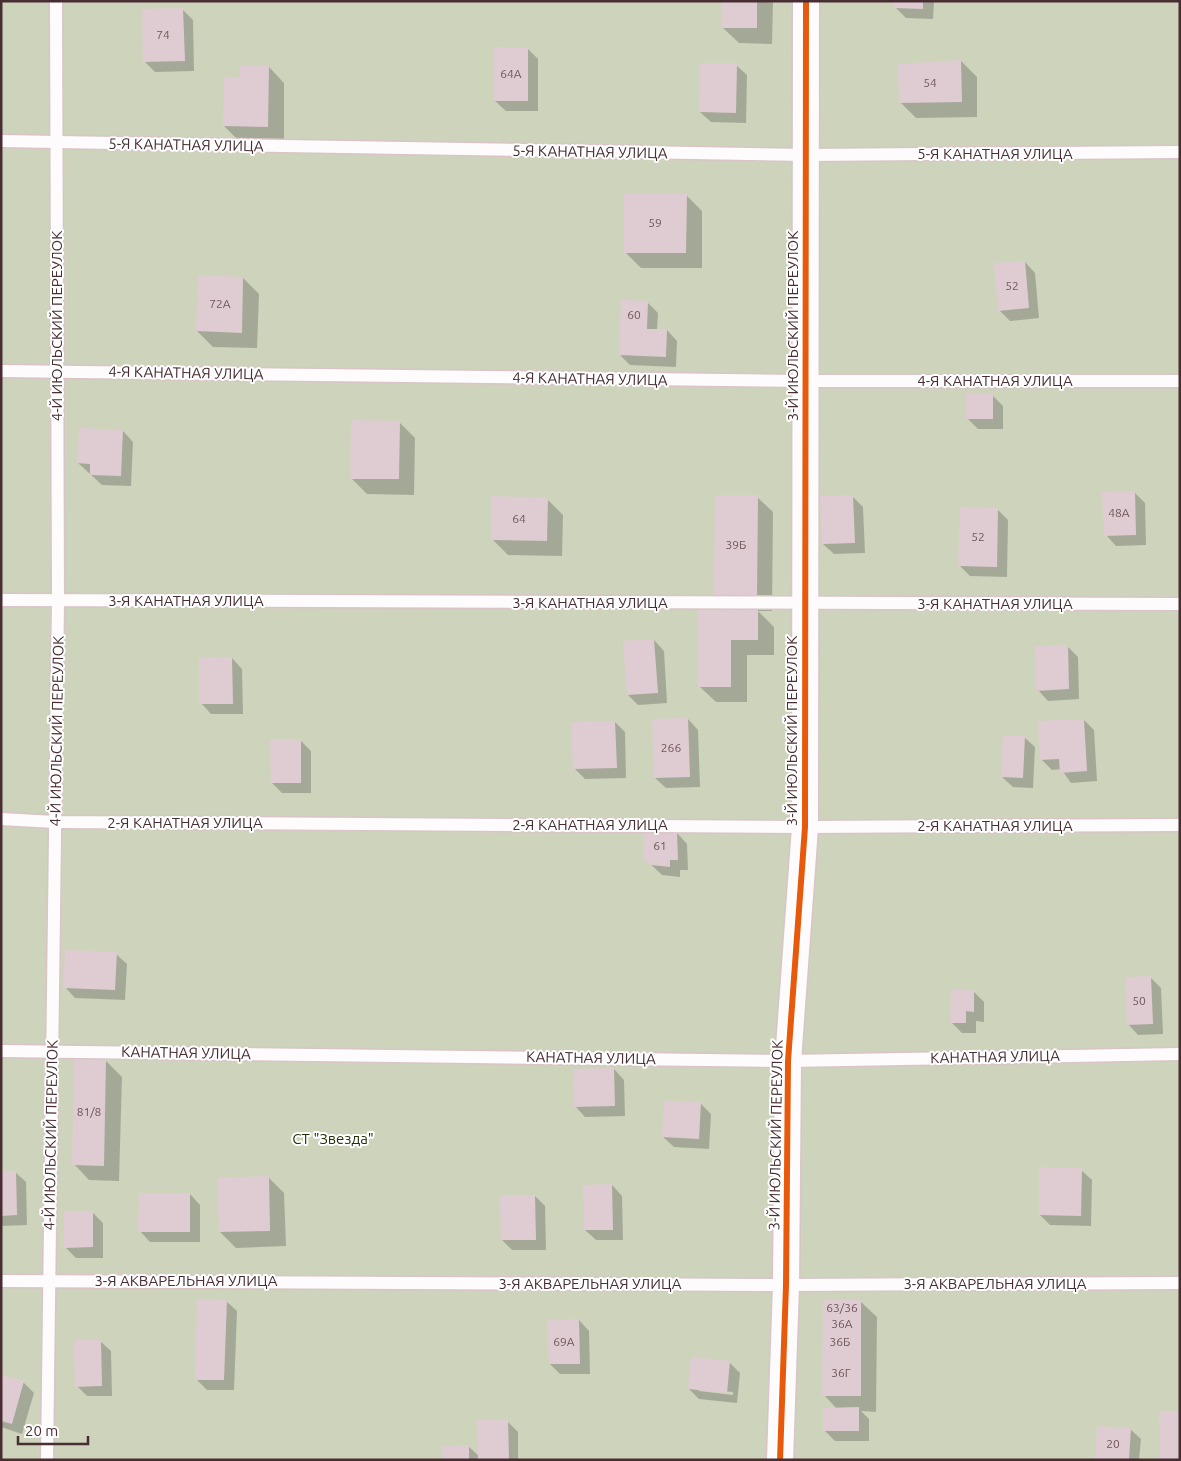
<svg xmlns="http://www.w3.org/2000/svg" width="1181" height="1461" font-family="Ubuntu,sans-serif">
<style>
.green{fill:#ced3bc}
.shadow{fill:#0003;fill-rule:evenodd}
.building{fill:#dfccd2}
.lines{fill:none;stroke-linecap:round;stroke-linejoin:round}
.service-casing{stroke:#d9c4c7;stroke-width:15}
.minor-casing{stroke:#d9c4c7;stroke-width:29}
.service{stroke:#fefbfc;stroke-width:12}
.minor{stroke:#fefbfc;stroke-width:26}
.cycleway-casing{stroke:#fff;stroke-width:9}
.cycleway{stroke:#e8590c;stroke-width:6}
.labels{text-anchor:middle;stroke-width:4;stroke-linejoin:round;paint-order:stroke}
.number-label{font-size:12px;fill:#6e565a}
.street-label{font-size:15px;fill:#482e32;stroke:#fff}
.park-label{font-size:15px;fill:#1f3006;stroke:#fff}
</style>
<rect width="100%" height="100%" fill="#f8e7ea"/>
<rect class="green" x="1" y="1" width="1179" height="1459"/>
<g class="shadow">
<path d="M723,1H773L772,44L739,43L723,28Z"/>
<path d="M895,1H934L933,19L906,18L895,7Z"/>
<path d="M182,9L193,20L194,71L155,72L144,61Z"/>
<path d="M528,49L538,59V111H506L495,101Z"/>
<path d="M961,61L977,77V117L916,118L900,102Z"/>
<path d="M736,65L747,75L746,123L711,122L700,112Z"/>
<path d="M269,67L284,83V142H240L224,126Z"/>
<path d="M686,195L702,211V268H641L625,252Z"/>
<path d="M1025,262L1035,273L1039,318L1010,321L999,310Z"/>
<path d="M243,278L259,294L257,348L213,347L197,331Z"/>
<path d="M647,302L658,313L657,330H667L677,341L676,367L630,365L620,355Z"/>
<path d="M992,395L1003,406V429H978L968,419Z"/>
<path d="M399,422L415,438L414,495L367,494L351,478Z"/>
<path d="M123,431L133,442L131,486L102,485L78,463Z"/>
<path d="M1134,492L1145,503L1146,545L1116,546L1106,535Z"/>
<path d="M757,497L773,512L772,611H758L774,627V655H747V702H716L700,687L731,611L715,595Z"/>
<path d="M853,497L863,507L865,553L834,554L823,544Z"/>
<path d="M547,499L563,515L562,556L508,555L492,539Z"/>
<path d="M998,510L1008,520L1007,577L970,576L959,565Z"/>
<path d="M654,640L664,651L667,703L638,705L628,695Z"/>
<path d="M1067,646L1078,657L1079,699L1048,701L1038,690Z"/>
<path d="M232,658L242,669L243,714H211L201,703Z"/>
<path d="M688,719L698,730L700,787L666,788L655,778Z"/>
<path d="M1084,720L1094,730L1097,781L1071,783L1061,769L1052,770L1041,759Z"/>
<path d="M615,722L625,732L626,778L585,779L574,768Z"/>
<path d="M1024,737L1035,747L1033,788L1013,787L1002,777Z"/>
<path d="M300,740L311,751V793H282L272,783Z"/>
<path d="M677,833L687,844L688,870H680V877L662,875L645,859Z"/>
<path d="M116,954L127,964L125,1000L75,998L65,987Z"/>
<path d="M1151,978L1161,988L1163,1034L1138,1035L1128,1024Z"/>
<path d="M974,992L984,1002V1022L976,1021V1033H962L952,1023Z"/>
<path d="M106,1061L122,1077L119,1181L89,1180L74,1164Z"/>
<path d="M614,1069L624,1080L625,1116L585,1117L575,1106Z"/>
<path d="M700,1103L711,1114L709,1149L674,1147L663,1137Z"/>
<path d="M1081,1170L1092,1180L1091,1226L1050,1225L1040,1215Z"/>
<path d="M1,1172H15L26,1182L27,1225L1,1226Z"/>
<path d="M268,1177L284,1193L286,1246L236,1248L220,1232Z"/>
<path d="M612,1185L622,1196L623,1240H596L585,1230Z"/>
<path d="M190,1194L200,1205V1242H150L140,1231Z"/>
<path d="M535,1196L545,1206L546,1250H512L502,1240Z"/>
<path d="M92,1212L103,1223V1258H76L65,1247Z"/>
<path d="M226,1301L237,1311L234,1390H207L196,1379Z"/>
<path d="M861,1302L877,1317L876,1412L861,1411L869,1419V1441H835L825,1431L837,1409L824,1395Z"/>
<path d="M579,1320L589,1331L590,1374H560L550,1364Z"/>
<path d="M100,1341L111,1351L112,1396H87L77,1386Z"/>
<path d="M729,1362L740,1373L737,1403L699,1399L689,1389ZM699,1389L733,1392V1395L699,1391Z"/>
<path d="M1,1376L24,1383L34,1393L22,1434L1,1427Z"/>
<path d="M507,1421L518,1432V1460H444L468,1446L479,1456Z"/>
<path d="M1130,1429L1141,1439L1139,1460H1097Z"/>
</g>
<g class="building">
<rect x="722" y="1" width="35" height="27"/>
<path d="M894,1H923V9L894,8Z"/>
<path d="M183,8L185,61L143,62L142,9Z"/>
<path d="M494,47L528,48V101H494Z"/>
<path d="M961,60L962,102L899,103L898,64Z"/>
<path d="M700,63H737L736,113L699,112Z"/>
<path d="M240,66H269L268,127L223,126L224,77H239Z"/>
<path d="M624,194H687L686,253H624Z"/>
<path d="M1025,261L1029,308L998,311L994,263Z"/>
<path d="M198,275L243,277L242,333L196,331Z"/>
<path d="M621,300L648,301L647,329H667L666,357L619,355Z"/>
<rect x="966" y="394" width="27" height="25"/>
<path d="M351,420L400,421L399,479H350Z"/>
<path d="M79,428L123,430L121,476L90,475V464L77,463Z"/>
<path d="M1135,491L1136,535L1104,536L1102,492Z"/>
<path d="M715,495H758L757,595H714Z"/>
<path d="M853,495L855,543L822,544L820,496Z"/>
<path d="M491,496L548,498L547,541L491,540Z"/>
<path d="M960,507L998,508L997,567L958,566Z"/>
<path d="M698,609H758V640H731V687H698Z"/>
<path d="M654,639L658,693L627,695L623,641Z"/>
<path d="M1068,645L1069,689L1036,691L1035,646Z"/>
<path d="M232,657L233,704H199V658Z"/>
<path d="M688,718L690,777L654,778L652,719Z"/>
<path d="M1084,719L1087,771L1060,773L1059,759L1040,760L1038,721Z"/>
<path d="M615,721L617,768L573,769L571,722Z"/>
<path d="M1003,735L1025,736L1023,778L1001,777Z"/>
<path d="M270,739H301V783H271Z"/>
<path d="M643,832H677L678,860H670V867L651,865L644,860Z"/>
<path d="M65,950L117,952L115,990L63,988Z"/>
<path d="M1151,976L1153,1024L1127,1025L1125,977Z"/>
<path d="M951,990H974V1012L966,1011V1023H950Z"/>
<path d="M74,1059L106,1060L104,1166L72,1165Z"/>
<path d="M614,1068L615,1106L574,1107L573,1069Z"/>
<path d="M664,1101L701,1102L699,1139L662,1137Z"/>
<path d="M1039,1167L1082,1168L1081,1216L1039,1215Z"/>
<path d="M1,1171H16L17,1215L1,1216Z"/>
<path d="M269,1176L270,1231L219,1232L217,1178Z"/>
<path d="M612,1184L613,1230H584L583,1185Z"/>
<path d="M139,1193H190V1232H138Z"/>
<path d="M500,1195H535L536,1240H501Z"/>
<path d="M64,1211H93V1247L64,1248Z"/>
<path d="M197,1299L227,1300L224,1380H195Z"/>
<path d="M823,1300H861V1396H822Z"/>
<path d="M579,1319L580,1364H549L547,1320Z"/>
<path d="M74,1340H101L102,1386L75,1387Z"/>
<path d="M691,1357L730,1361L727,1393L688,1389Z"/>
<path d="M1,1375L24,1381L12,1424L1,1421Z"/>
<path d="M859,1407V1431H823V1408Z"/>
<path d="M1159,1411H1180V1460H1160Z"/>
<path d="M477,1420H508L509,1460H478Z"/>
<path d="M1097,1426L1131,1428L1129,1460H1095Z"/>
<path d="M469,1445V1460H443L442,1446Z"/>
</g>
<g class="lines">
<defs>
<g id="service">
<path d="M1,141L806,155L1180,152"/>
<path d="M1,371L805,381H1180"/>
<path d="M1,600L1180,604"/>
<path d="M1,819L55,822L805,827L1180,825"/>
<path d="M1,1051L788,1061L1180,1054"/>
<path d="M1,1281L786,1285L1180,1283"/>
<path d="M47,1460L58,601L56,1"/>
</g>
<path id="minor" d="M780,1460L786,1285L788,1061L805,827L806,1"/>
</defs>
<use href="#service" class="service-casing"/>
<use href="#minor" class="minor-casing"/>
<use href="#service" class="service"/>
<use href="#minor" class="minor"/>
<defs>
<path id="cycleway" d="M780,1460L786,1285L788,1061L805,827L806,1"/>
</defs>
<use href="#cycleway" class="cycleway-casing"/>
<use href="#cycleway" class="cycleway"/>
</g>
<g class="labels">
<g class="number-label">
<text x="163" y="39">74</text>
<text x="511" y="78">64А</text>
<text x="930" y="87">54</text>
<text x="655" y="227">59</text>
<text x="1012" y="290">52</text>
<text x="220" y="308">72А</text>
<text x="634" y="319">60</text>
<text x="1119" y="517">48А</text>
<text x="519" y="523">64</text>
<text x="978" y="541">52</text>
<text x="736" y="549">39Б</text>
<text x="671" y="752">266</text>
<text x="660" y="850">61</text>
<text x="1139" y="1005">50</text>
<text x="89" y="1116">81/8</text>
<text x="842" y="1312">63/36</text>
<text x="842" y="1328">36А</text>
<text x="564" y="1346">69А</text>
<text x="840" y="1346">36Б</text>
<text x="841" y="1377">36Г</text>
<text x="1113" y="1448">20</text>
</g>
<g class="street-label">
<text transform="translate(186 145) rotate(1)" y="5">5-Я КАНАТНАЯ УЛИЦА</text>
<text transform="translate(590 152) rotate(1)" y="5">5-Я КАНАТНАЯ УЛИЦА</text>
<text x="995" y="159">5-Я КАНАТНАЯ УЛИЦА</text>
<text transform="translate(57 326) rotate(-90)" y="5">4-Й ИЮЛЬСКИЙ ПЕРЕУЛОК</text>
<text transform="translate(793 326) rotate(-90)" y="5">3-Й ИЮЛЬСКИЙ ПЕРЕУЛОК</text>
<text transform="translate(186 373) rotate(1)" y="5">4-Я КАНАТНАЯ УЛИЦА</text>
<text transform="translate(590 379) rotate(1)" y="5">4-Я КАНАТНАЯ УЛИЦА</text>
<text x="995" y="386">4-Я КАНАТНАЯ УЛИЦА</text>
<text x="186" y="606">3-Я КАНАТНАЯ УЛИЦА</text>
<text x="590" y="608">3-Я КАНАТНАЯ УЛИЦА</text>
<text x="995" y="609">3-Я КАНАТНАЯ УЛИЦА</text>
<text transform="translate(57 731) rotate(-89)" y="5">4-Й ИЮЛЬСКИЙ ПЕРЕУЛОК</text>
<text transform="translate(792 731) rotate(-90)" y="5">3-Й ИЮЛЬСКИЙ ПЕРЕУЛОК</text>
<text x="185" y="828">2-Я КАНАТНАЯ УЛИЦА</text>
<text x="590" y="830">2-Я КАНАТНАЯ УЛИЦА</text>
<text x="995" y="831">2-Я КАНАТНАЯ УЛИЦА</text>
<text transform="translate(186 1053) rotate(1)" y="5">КАНАТНАЯ УЛИЦА</text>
<text transform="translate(995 1057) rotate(-1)" y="5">КАНАТНАЯ УЛИЦА</text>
<text transform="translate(591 1058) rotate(1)" y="5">КАНАТНАЯ УЛИЦА</text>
<text transform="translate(51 1135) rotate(-89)" y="5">4-Й ИЮЛЬСКИЙ ПЕРЕУЛОК</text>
<text transform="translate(776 1135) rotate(-89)" y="5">3-Й ИЮЛЬСКИЙ ПЕРЕУЛОК</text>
<text x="186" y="1286">3-Я АКВАРЕЛЬНАЯ УЛИЦА</text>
<text x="590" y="1289">3-Я АКВАРЕЛЬНАЯ УЛИЦА</text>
<text x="995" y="1289">3-Я АКВАРЕЛЬНАЯ УЛИЦА</text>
</g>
<g class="park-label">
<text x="333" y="1144">СТ "Звезда"</text>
</g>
</g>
<rect width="1181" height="1461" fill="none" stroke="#482e32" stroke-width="5"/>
<path d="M18 1436v8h70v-8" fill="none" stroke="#482e32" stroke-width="2.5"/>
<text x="25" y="1436" font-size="15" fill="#482e32" stroke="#ffffff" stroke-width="4" paint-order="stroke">20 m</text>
</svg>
